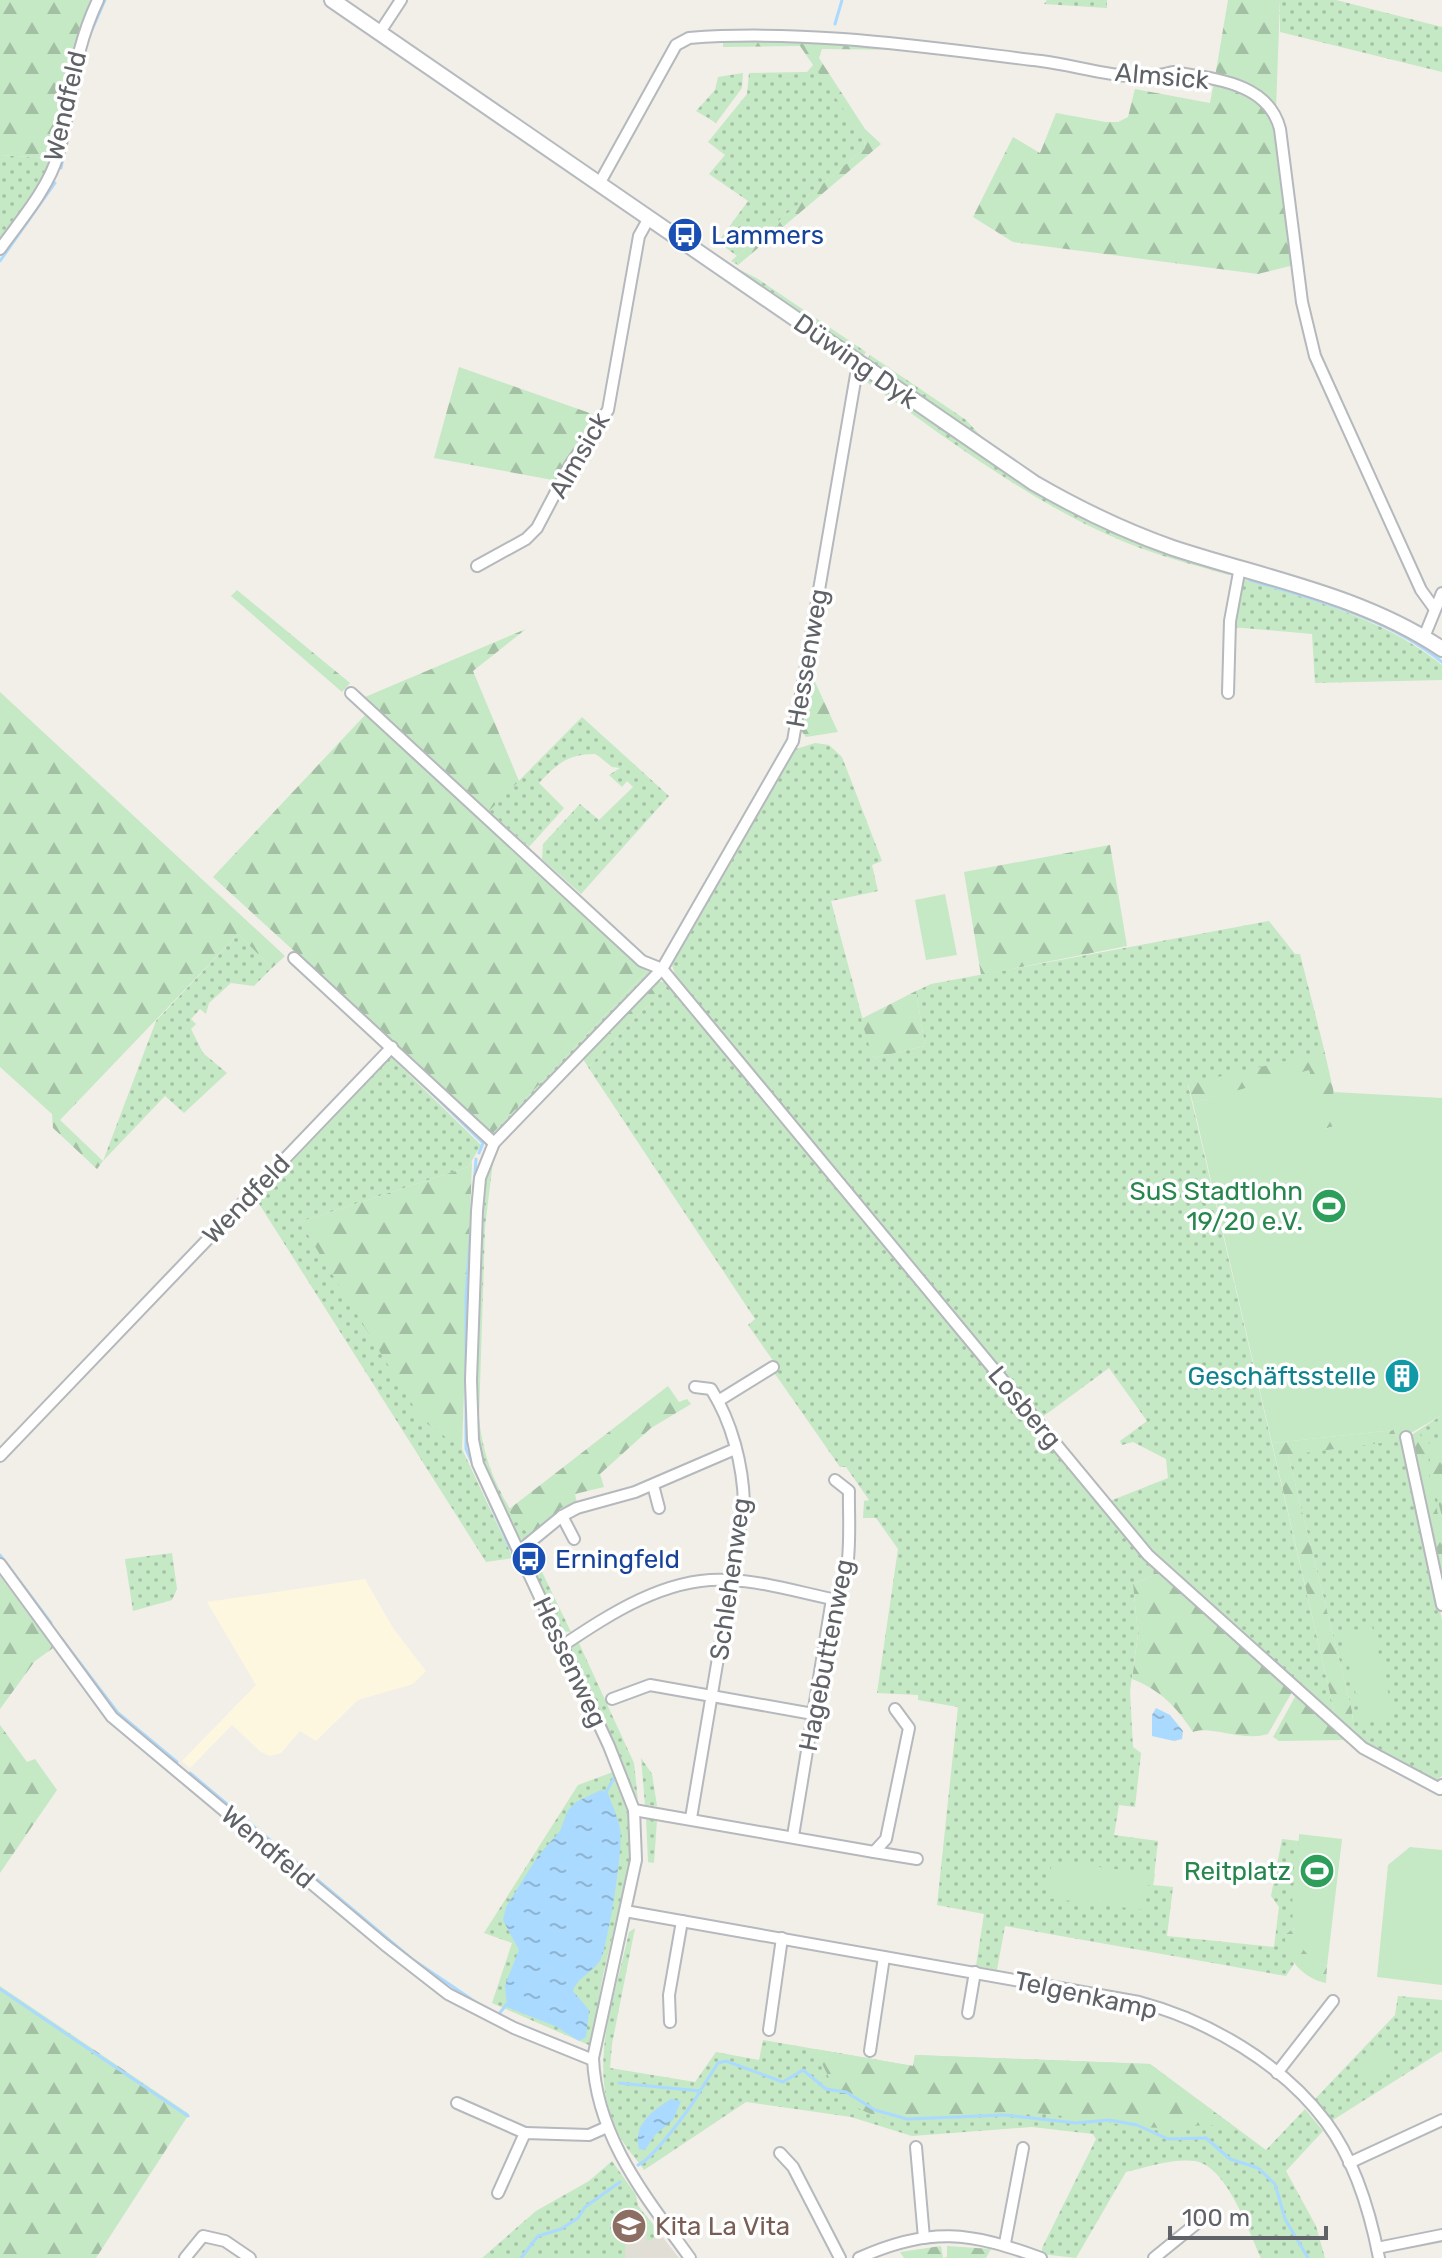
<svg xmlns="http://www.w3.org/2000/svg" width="1442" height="2258" font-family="Rubik,sans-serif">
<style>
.commercial{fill:#fef7e0}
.education{fill:#e1ded6}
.green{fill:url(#green-dots)}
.forest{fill:url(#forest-firs)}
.pitch{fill:#c5e8c5}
.water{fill:url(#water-ripples)}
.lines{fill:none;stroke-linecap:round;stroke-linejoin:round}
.stream{stroke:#aadaff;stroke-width:3}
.street-casing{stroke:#b5b8bc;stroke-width:14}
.secondary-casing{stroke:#b6babf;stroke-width:18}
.street{stroke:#fff;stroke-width:10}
.secondary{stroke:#fff;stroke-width:14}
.labels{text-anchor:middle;stroke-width:7;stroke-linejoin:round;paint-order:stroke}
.street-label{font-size:26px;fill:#5f6368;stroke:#fff}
.transit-label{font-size:26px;fill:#164399;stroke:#fff;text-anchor:start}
.leisure-label{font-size:26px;fill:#27864d;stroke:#fff;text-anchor:end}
.culture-label{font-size:26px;fill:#0d838f;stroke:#fff;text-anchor:end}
.education-label{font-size:26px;fill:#785e54;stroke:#fff;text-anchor:start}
</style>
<defs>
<pattern id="green-dots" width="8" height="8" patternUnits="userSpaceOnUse" patternTransform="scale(2)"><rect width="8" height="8" fill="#c5e8c5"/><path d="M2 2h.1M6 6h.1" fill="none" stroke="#a3c0a4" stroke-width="1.8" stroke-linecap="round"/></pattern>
<pattern id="forest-firs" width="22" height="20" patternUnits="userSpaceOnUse" patternTransform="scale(2)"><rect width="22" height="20" fill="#c5e8c5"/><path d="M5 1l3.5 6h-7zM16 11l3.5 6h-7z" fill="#a3c0a4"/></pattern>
<pattern id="water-ripples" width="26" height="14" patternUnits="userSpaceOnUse" patternTransform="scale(2)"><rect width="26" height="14" fill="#aadaff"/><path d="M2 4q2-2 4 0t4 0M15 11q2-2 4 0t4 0" fill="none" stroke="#8eb4d2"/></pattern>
</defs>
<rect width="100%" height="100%" fill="#f1efe8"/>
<path class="commercial" d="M365,1579L393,1628L426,1671L413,1684L358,1700L316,1741L300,1731L281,1753L270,1756L261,1752L232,1725L190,1768L182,1761L256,1685L207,1602Z"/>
<path class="education" d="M636,2203L679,2258H555Z"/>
<g class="green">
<path d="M1047,0H1107V8L1044,4Z"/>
<path d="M1280,0H1336L1442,27V72L1280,32Z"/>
<path d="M814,64L864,139L865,148L737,256L718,242L748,201L709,174L725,155L708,142L747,94L749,73L807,72Z"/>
<path d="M743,73L742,88L716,123L696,111L715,90L718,77Z"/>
<path d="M0,155L51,158L35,191L0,241Z"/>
<path d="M729,264L758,279L866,352L862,358Z"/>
<path d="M870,355L966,420L993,449L866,361Z"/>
<path d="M867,375L1000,465L1229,570V575C1191,564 1150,554 1113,537C1022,497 943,435 861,378Z"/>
<path d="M1240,578C1309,599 1384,618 1442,665V680L1315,683L1312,634L1231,627Z"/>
<path d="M582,717L669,796L581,894L542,859L543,844L580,804L599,820L633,787L627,781L622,787L609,775L620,768L612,767L596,754C568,754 558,763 539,783L564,808L529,847L489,811Z"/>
<path d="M815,743L829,745L842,757L882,861L872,865L878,891L831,901L873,1058L925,1046L916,991L931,984L1269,921L1295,954H1300L1323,1045L1317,1054L1188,1085L1336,1719L1156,1556L1110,1501L1168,1478L1166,1459L1133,1442L1122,1445L1120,1441L1147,1421L1109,1368L1041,1418L676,977L672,965L796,749Z"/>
<path d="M238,934L272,968L254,986L231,983L209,1003L206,1014L200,1009L191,1019L196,1024L191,1029L203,1053L227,1073L184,1113L165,1096L103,1161L156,1021Z"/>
<path d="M650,968V973L497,1134L490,1136Z"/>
<path d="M669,983L1154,1567L1153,1576L1133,1584L1138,1634L1130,1691L1133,1747L1141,1753L1135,1807L1119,1805L1114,1835L1158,1841L1153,1885L1173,1887L1167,1936L1274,1947L1279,1907L1271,1896L1282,1839L1299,1841L1294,1928L1285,1935L1294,1964L1286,1976L1005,1926L997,1970L976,1966L984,1914L937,1905L958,1707L918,1700V1695L877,1693L898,1549L876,1518H863L864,1501L869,1500L846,1467H840L773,1371L774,1362L748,1325L755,1319L588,1067Z"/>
<path d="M391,1057L481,1145L468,1167L300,1222L447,1436L462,1449L513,1558L486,1562L256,1199Z"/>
<path d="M494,1153L485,1227L479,1418C483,1462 502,1504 531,1537L525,1540L516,1538L477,1449V1287L484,1188Z"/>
<path d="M1442,1415V1593L1410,1436Z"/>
<path d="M1403,1437L1442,1620V1776L1434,1782L1354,1735L1352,1711L1288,1455Z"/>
<path d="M531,1549L571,1632L561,1631L525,1557Z"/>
<path d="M172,1553L177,1589L172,1600L133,1611L125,1559Z"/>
<path d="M578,1641L634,1763L638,1800L572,1655L571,1649Z"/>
<path d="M641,1758L652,1774L657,1806L645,1805Z"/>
<path d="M613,1772L628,1815L631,1859L603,1975L591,2046L492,2003L512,1943L484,1933L578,1785Z"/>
<path d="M646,1818L657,1820L654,1863L648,1862Z"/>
<path d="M635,1928L612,2044L610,2068L695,2082L716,2052L759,2060L763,2040L913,2066L915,2055L1150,2064L1266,2150L1305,2109L1323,2131L1286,2171L1316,2226L1325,2258H1261C1249,2232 1227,2166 1195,2161C1173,2158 1147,2167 1126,2172L1076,2258L1042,2254V2248L1096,2139L1093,2134L1032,2127L912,2136L851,2117L746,2102L644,2170C637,2159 624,2147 617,2131C586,2065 615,1999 629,1932Z"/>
<path d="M1398,1996L1442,2000V2051L1333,2120L1315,2099L1395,2015Z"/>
<path d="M612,2161L636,2195L638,2206L661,2234L647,2242V2228L625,2229V2258H482L536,2211L589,2181Z"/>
</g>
<g class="forest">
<path d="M0,0H90L62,84L51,158L0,155Z"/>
<path d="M1228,0H1280L1276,109L1215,77Z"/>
<path d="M723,38H799L917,50L822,49L819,58L865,129L881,144L738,265L731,261L865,148L864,139L800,46L723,47Z"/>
<path d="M1214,82L1251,94L1275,119L1294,265L1258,274L1013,242L973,217L1013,137L1040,153L1056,113L1106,122H1118L1128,117L1135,89L1210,103Z"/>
<path d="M459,367L601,417L558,481L434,458Z"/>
<path d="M237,590L350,683L342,692L231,596Z"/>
<path d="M526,629L473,671L519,781L489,811L365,697Z"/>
<path d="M810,671L838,732L806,737L799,728Z"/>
<path d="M0,692L285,956L272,968L238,934L60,1120L103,1161L97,1169L53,1128L52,1114L0,1067Z"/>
<path d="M366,714L647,971L490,1136L395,1043L213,877Z"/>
<path d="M1110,845L1127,946L981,975L964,872Z"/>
<path d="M658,981L669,983L588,1067L583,1059Z"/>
<path d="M916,991L925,1046L873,1058L861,1019Z"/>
<path d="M1323,1045L1341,1124L1324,1129L1309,1071L1193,1103L1188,1084L1316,1054Z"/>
<path d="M472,1161L462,1449L422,1420L300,1222L468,1167Z"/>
<path d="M668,1386L679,1402L687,1399L691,1404L651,1428L600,1474L604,1487L575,1494L577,1503L561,1508L531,1537L508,1510Z"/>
<path d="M1394,1430L1397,1441L1288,1455L1352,1711L1354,1735L1336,1719L1272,1443Z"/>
<path d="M1417,1432L1430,1444L1428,1469L1442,1533V1593L1410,1436Z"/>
<path d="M1442,1436V1516C1436,1491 1421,1457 1442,1436Z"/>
<path d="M1154,1567L1292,1692L1268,1734C1242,1742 1210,1725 1193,1732C1176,1706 1160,1690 1132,1679L1138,1634L1133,1584L1153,1576Z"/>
<path d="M0,1576L53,1648L35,1661L0,1709Z"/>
<path d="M1296,1695L1345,1740L1279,1741L1273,1737Z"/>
<path d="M0,1725L27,1762L35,1759L57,1790L0,1873Z"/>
<path d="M1294,1928C1299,1946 1310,1960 1327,1966L1326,1983C1304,1979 1284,1958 1285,1935Z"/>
<path d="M0,1986L189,2114L96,2258H0Z"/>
<path d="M815,2049L913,2066L915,2055L1150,2064L1236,2128C1206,2121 1174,2130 1144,2127C1098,2123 1055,2112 1009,2112C957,2111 894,2137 847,2101C832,2089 824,2066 815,2049Z"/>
<path d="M941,2246L943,2258L947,2257V2246L991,2249L986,2258H904L900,2252Z"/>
</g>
<g class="pitch">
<path d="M945,894L957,955L926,960L915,900Z"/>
<path d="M1309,1070L1325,1129L1340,1124L1333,1092L1442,1098V1415L1397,1441L1394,1430L1272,1443L1193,1103Z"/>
<path d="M1372,1626L1394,1716L1363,1724L1341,1633Z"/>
<path d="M1299,1834L1342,1839L1327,1966C1273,1947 1298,1877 1299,1834Z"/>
<path d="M1410,1847L1442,1850V1985L1377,1977L1388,1865Z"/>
<path d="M1052,1861L1155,1874L1153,1885H1148L1144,1910L1047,1898Z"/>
<path d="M1378,2041L1394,2058L1372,2080L1356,2063Z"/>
</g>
<g class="water">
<path d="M1156,1708L1170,1715L1183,1731L1182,1739L1174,1741L1152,1736V1715Z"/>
<path d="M601,1790L608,1793C612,1805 618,1817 620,1829C624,1845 608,1944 601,1959C593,1973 578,1976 573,1991L589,2010L586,2037L579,2041L555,2026L507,2007L505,1985L519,1950L503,1920L506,1907L538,1856L560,1831L568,1810L576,1802Z"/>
<path d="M671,2099L681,2101L673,2120L655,2135L645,2150L639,2149C633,2124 652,2111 671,2099Z"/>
</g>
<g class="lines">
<g class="stream">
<path d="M835,24L842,0"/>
<path d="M88,39L105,0"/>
<path d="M61,168L70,124"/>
<path d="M0,261L55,183"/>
<path d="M1250,580C1316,600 1388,618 1442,662"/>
<path d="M413,1075L483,1143L479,1153"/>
<path d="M476,1159L466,1296V1449L510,1548"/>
<path d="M0,1555L51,1623"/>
<path d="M541,1616L607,1753"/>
<path d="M61,1638L118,1713L177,1762"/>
<path d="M190,1773L412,1959L477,2003"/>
<path d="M606,1792L616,1775"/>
<path d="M0,1989L188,2116"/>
<path d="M498,2015L507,2004"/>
<path d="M619,2083L700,2091L718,2063L726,2061L783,2082L803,2070L826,2089L846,2092L875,2110L907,2119L1004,2115L1076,2123L1109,2120L1137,2125L1168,2139L1206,2138L1230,2159L1258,2168L1275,2184L1285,2219L1308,2258"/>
<path d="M638,2165C652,2160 692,2106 700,2091"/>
<path d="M521,2258L538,2236L561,2229L578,2218L585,2207L620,2182"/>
</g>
<defs>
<g id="street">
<path d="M380,32L401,0"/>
<path d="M599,184L676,45L689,38C806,29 924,47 1041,61C1083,66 1131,85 1173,72C1214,79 1268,82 1280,129L1302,302L1315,356L1421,590L1434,608"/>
<path d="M0,249C20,221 48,189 58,155C74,98 71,57 98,0"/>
<path d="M477,566L526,539L537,528L570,465L608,410L639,236L649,218"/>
<path d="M1424,637L1442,593"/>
<path d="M351,693L642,961L662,969L1148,1555L1363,1748L1440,1789L1442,1785"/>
<path d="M1228,693L1230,621L1240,567"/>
<path d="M294,958L494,1143"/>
<path d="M718,1401L773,1367"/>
<path d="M1406,1437L1442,1605"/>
<path d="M0,1456L392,1047"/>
<path d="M653,1485L659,1508"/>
<path d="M562,1516L574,1539"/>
<path d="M518,1552L562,1516L577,1508L635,1492L735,1449"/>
<path d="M0,1564L112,1717L385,1945L448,1994L514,2028L593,2060"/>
<path d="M562,1646C610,1614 667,1576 728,1580C762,1581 798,1592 832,1599"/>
<path d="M612,1699L650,1685L813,1714"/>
<path d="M634,1810L874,1852L886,1839L909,1728L895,1709"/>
<path d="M691,1818L744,1504C743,1465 732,1422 711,1389L695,1387"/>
<path d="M793,1836L832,1599C855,1585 848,1517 849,1491L835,1480"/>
<path d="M874,1852L917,1859"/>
<path d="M625,1911L1139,2002C1208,2020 1283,2064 1326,2122C1355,2161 1370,2211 1379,2258"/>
<path d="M968,2013L975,1972"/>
<path d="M670,2022L669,1995L682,1921"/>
<path d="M769,2030L782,1938"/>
<path d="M870,2051L884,1957"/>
<path d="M1277,2073L1333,2001"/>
<path d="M457,2103L525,2133"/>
<path d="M916,2147L924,2238"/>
<path d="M780,2153L793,2167L840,2258"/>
<path d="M1349,2163L1442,2120"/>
<path d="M498,2193L525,2133L589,2135L607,2127"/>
<path d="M1005,2243L1023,2148"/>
<path d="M1377,2248L1442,2235"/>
<path d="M185,2258L203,2236L225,2241L250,2258"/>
<path d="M690,2258C646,2197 596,2137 593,2058L636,1860L634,1810L609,1746L478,1464L473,1440L471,1380L477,1211L480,1178L494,1143L662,969L793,741L856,375L862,365"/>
<path d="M859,2258C930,2226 970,2232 1041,2258"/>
<path d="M1154,2258L1197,2223"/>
</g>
<path id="secondary" d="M332,0L1034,483C1079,509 1124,531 1173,548C1264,578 1361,595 1442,649"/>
</defs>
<use href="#street" class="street-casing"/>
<use href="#secondary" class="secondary-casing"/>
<use href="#street" class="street"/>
<use href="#secondary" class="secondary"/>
</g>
<defs>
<symbol id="bus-disc" viewBox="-11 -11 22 22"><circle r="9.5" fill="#1a4fb4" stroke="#fff"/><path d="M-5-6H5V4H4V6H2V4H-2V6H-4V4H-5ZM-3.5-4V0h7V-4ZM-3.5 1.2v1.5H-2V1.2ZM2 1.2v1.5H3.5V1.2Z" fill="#fff"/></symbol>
<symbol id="stadium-disc" viewBox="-11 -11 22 22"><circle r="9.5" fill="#2e9e5b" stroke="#fff"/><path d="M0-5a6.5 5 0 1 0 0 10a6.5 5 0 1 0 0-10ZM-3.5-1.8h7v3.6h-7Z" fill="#fff"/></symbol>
<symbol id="building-disc" viewBox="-11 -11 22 22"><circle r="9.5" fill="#0f9aa8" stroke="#fff"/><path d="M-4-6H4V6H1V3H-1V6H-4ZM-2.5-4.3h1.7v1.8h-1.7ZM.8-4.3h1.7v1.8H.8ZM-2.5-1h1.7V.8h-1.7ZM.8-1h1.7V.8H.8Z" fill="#fff"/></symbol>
<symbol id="school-disc" viewBox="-11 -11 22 22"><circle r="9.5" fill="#8d6e63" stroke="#fff"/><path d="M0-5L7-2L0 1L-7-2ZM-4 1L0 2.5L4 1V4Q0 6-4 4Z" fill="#fff"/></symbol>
</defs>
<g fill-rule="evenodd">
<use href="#bus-disc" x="665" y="215" width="40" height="40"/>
<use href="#stadium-disc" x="1309" y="1186" width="40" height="40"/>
<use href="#building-disc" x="1382" y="1356" width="40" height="40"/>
<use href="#bus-disc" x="509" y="1539" width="40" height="40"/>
<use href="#stadium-disc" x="1297" y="1851" width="40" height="40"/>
<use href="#school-disc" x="609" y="2206" width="40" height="40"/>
</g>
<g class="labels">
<g class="street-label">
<text transform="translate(1162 76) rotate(5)" y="9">Almsick</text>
<text transform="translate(65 106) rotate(-77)" y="9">Wendfeld</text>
<text transform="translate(856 361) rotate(35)" y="9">Düwing Dyk</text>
<text transform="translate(579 455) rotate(-60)" y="9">Almsick</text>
<text transform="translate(807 658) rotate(-80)" y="9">Hessenweg</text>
<text transform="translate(246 1199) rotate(-46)" y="9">Wendfeld</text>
<text transform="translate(1025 1407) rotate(50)" y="9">Losberg</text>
<text transform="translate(730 1579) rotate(-82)" y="9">Schlehenweg</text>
<text transform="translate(826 1655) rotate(-79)" y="9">Hagebuttenweg</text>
<text transform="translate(570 1662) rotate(65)" y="9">Hessenweg</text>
<text transform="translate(268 1847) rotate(40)" y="9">Wendfeld</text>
<text transform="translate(1086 1995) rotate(12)" y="9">Telgenkamp</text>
</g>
<g class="transit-label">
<text x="711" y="244">Lammers</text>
<text x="555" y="1568">Erningfeld</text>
</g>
<g class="leisure-label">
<text x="1303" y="1200">SuS Stadtlohn<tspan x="1303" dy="30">19/20 e.V.</tspan></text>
<text x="1291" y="1880">Reitplatz</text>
</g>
<g class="culture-label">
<text x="1376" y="1385">Geschäftsstelle</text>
</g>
<g class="education-label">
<text x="655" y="2235">Kita La Vita</text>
</g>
</g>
<path d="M1170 2226v12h156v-12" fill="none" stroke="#5f6368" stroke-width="4"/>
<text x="1182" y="2226" font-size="24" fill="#5f6368" stroke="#ffffff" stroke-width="6" paint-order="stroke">100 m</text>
</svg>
